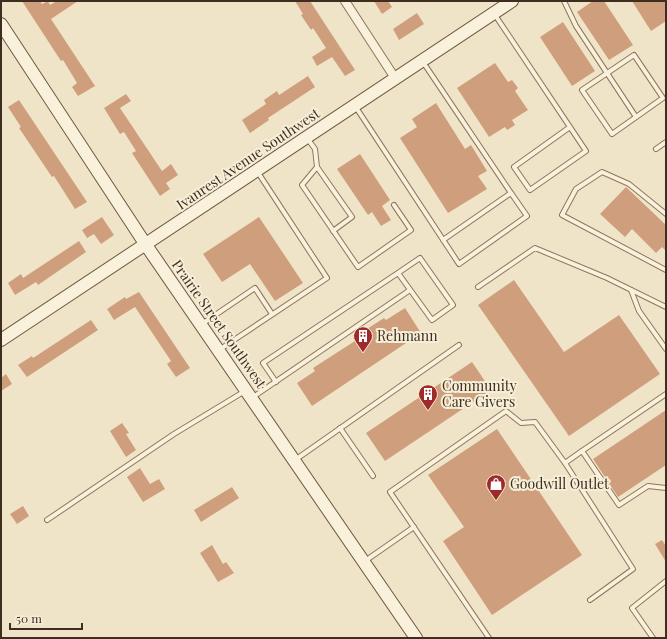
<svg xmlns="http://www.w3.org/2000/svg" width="667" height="639" font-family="'Playfair Display',serif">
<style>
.building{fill:#cf9f7d}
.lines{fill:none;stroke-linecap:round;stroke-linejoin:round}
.lane-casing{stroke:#8d765c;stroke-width:6}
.street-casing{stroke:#8d765c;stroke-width:10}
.secondary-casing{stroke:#6f573f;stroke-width:14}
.lane{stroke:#faf1dc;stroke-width:4}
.street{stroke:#faf1dc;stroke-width:8}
.secondary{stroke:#faf1dc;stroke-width:12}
.labels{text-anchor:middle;stroke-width:4;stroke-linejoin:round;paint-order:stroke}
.street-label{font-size:14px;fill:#3d2e20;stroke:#f7eed8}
.poi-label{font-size:14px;fill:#3d2e20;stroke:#f7eed8;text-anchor:start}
</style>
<rect width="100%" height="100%" fill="#f0e4c8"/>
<g class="building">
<path d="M22,1H40L42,4L48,1L50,5L57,1H78L51,19L95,86L78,96L72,87L77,83L63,60L61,61Z"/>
<path d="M295,1H310L355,70L345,76L332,57L317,66L312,57L326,48L313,28L311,30L301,15L303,14Z"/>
<path d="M374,1H388L392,7L382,14Z"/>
<path d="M593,1H604L633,45L609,60L577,12Z"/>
<path d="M632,1H666V21L651,31Z"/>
<path d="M417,13L424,24L399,40L393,29Z"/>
<path d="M563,22L595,71L572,86L540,37Z"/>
<path d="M495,63L508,82L512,80L518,88L515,91L528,110L512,120L515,125L507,130L505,127L489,137L457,88Z"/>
<path d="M308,76L315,87L268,118L269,120L250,133L242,120L266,104L264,100L277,91L279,95Z"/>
<path d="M126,94L131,101L120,108L162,171L171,164L178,175L166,183L170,189L160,196L132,153L136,151L124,132L120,134L104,108Z"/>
<path d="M19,100L87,202L75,209L54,176L52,177L19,128L21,127L8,107Z"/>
<path d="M436,103L465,149L471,145L487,171L478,176L487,189L448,213L400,138L417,127L412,119Z"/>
<path d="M360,154L390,200L382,206L391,220L381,226L372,212L368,215L337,169Z"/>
<path d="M626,187L666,225V251L662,247L656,253L632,229L625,237L600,214Z"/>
<path d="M102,217L114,235L101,244L94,234L87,238L82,230Z"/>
<path d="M259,217L303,283L275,301L250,264L222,282L203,254Z"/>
<path d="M79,241L86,252L38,285L36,282L15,295L8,283L21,274L23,278Z"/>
<path d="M514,280L564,352L619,315L660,374L569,436L478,305Z"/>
<path d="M139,292L190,368L176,377L167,364L171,361L135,307L114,320L107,309L125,297L126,299Z"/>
<path d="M405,308L421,333L312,406L297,383L315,371L313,368L358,339L356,336L384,318L386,320Z"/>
<path d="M91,320L98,330L27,377L18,365L32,356L33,358Z"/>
<path d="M472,362L491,390L385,461L366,433Z"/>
<path d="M6,374L12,384L1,391V378Z"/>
<path d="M666,410V465L618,497L593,459Z"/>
<path d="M122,423L129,433L126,434L136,450L126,457L110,431Z"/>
<path d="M497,429L582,555L492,615L443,541L464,527L428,475Z"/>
<path d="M140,468L150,484L159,479L165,489L143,502L127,477Z"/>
<path d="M232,487L239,498L201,522L194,510Z"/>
<path d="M23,506L29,516L17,524L10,514Z"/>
<path d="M662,540L666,546V562L655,544Z"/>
<path d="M212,545L223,564L226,562L234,573L218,582L200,553Z"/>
</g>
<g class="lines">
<defs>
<g id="lane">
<path d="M564,1L576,26L636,117"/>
<path d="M495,15L586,151L530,190L514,167L570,127"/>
<path d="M634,55L663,98L612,134L582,90Z"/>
<path d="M423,62L511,193"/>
<path d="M355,106L363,118L459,264L527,216L511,193L443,240"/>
<path d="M307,138L315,149L317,167L302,185L358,267L411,230L394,205"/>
<path d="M656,149L666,142"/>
<path d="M317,167L352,217L333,231"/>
<path d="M666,214L629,184L602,172L576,189L562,215L666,270"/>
<path d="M478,287L535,248L607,278L666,307"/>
<path d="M631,290L639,311L666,349"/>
<path d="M202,324L255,288L272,314"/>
<path d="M219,350L327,278L257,171"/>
<path d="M276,382L263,363L398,273L420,258L453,305L432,320L398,273"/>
<path d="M666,394L582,451L619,505L648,486L666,488"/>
<path d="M253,397L410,290"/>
<path d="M340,428L373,476"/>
<path d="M582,451L565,463L633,569L590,600"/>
<path d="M295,460L459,345"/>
<path d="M47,520L174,434L245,391"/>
<path d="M365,561L414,527"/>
<path d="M489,638L390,492L506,411L521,423L535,422L565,463"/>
<path d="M653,638L632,608L666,581"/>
</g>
<path id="street" d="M345,1L395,78"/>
<g id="secondary">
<path d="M1,24L146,245L416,638"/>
<path d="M1,340L512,1"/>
</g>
</defs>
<use href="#lane" class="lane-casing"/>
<use href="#street" class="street-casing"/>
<use href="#secondary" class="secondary-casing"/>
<use href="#lane" class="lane"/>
<use href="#street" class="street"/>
<use href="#secondary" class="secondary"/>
</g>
<defs>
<symbol id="building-pin" viewBox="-11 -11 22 30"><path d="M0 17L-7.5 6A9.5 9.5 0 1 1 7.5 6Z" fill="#9e2a2b" stroke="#f7eed8"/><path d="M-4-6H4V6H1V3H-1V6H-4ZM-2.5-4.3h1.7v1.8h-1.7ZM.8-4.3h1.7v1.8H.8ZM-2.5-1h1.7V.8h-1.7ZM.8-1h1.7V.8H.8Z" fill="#fff"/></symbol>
<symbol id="shop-pin" viewBox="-11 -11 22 30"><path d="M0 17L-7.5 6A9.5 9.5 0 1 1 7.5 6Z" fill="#9e2a2b" stroke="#f7eed8"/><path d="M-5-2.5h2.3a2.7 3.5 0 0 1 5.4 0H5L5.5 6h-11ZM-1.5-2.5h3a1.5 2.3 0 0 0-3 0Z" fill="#fff"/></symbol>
</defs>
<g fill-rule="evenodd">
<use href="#building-pin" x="352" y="325" width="22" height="30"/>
<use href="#building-pin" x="417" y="383" width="22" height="30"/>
<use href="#shop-pin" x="485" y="473" width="22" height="30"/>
</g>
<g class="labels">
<g class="street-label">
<text transform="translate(248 159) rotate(-34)" y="5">Ivanrest Avenue Southwest</text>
<text transform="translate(219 324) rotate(55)" y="5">Prairie Street Southwest</text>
</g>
<g class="poi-label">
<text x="377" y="341">Rehmann</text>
<text x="442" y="391">Community<tspan x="442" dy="16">Care Givers</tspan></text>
<text x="510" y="489">Goodwill Outlet</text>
</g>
</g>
<rect width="667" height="639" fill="none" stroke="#3d2e20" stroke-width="4"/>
<path d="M10 623v6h72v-6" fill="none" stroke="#3d2e20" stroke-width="2"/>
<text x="16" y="623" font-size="12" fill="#3d2e20" stroke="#f7eed8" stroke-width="3" paint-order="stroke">50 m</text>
</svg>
